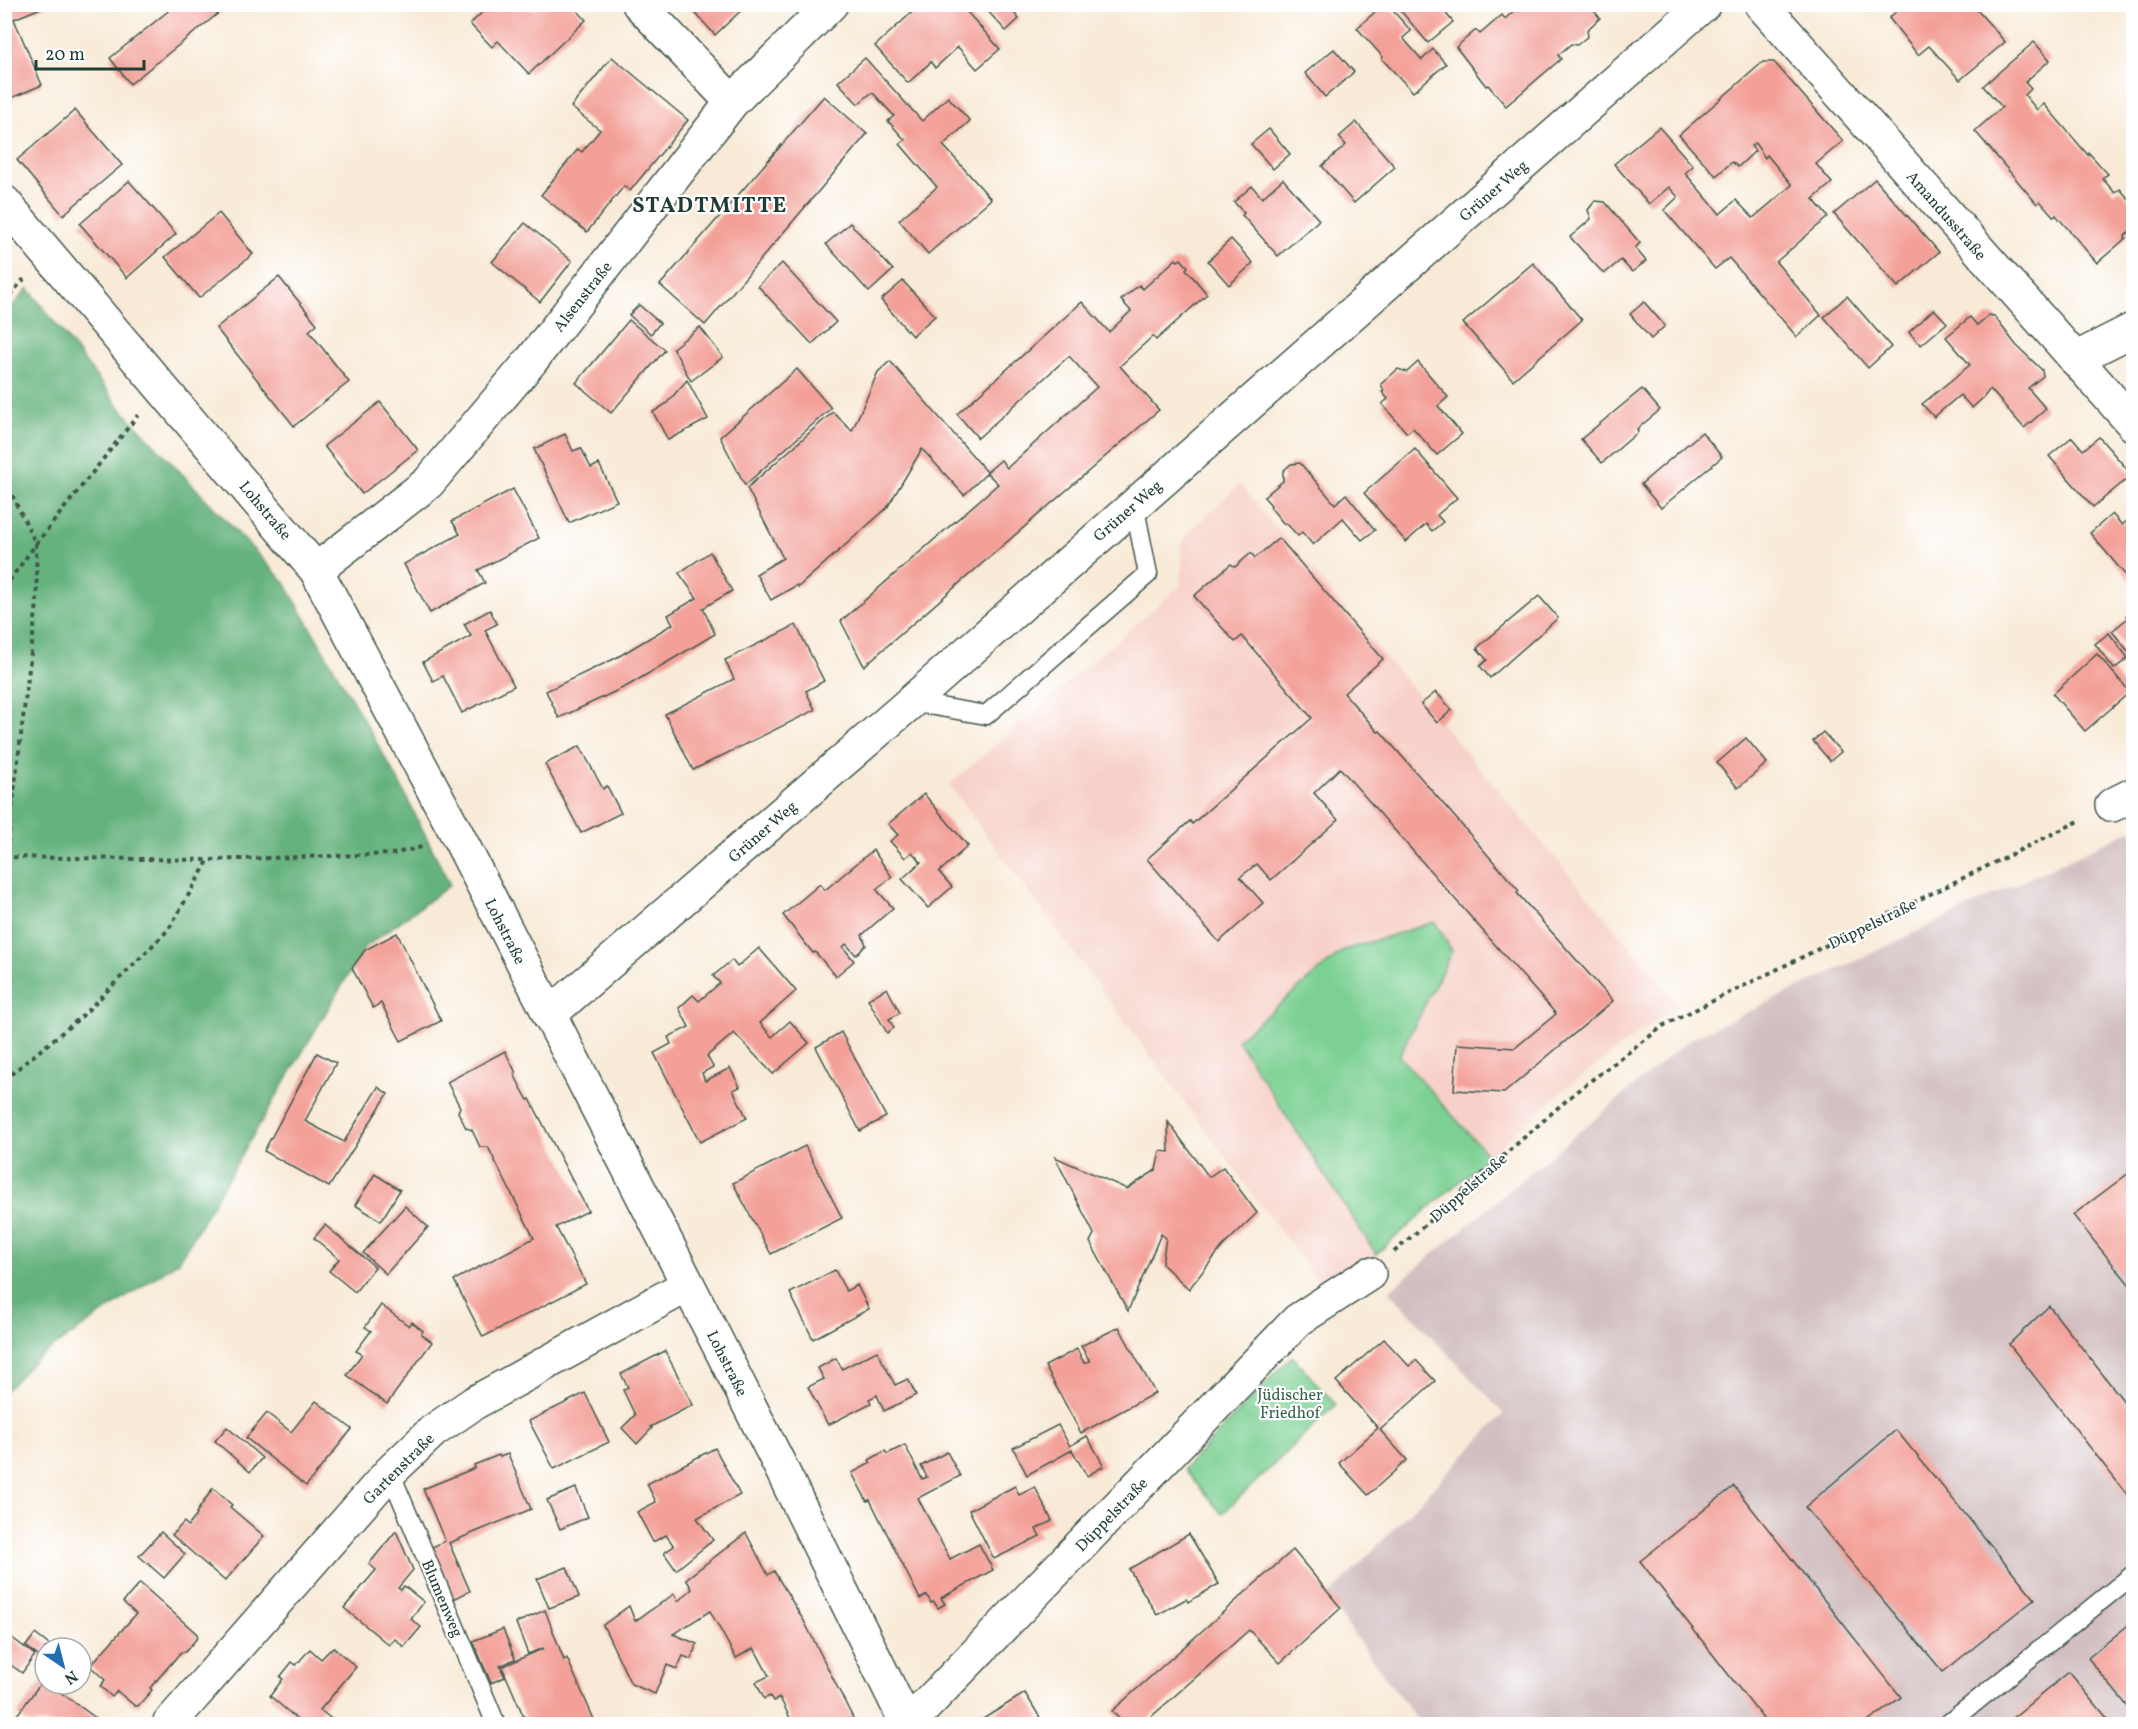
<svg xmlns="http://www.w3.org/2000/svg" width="2138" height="1729" font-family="Vollkorn,serif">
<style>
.built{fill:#f7d1c9}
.industrial{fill:#d2bfc1}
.green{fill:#7cd093;stroke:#4e8664;stroke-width:1.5}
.forest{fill:#65b27d;stroke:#427858;stroke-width:1.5}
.building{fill:#f3a098}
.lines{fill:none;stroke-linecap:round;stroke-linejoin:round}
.lane-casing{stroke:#40574c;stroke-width:21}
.street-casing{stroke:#40574c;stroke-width:36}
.path{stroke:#40574c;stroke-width:4;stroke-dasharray:4.5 4.5;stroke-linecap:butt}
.lane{stroke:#fff;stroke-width:18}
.street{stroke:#fff;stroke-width:33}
.labels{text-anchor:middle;stroke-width:4.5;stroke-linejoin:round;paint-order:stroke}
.street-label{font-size:16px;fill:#1f3d34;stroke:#fff}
.park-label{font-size:16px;fill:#36624c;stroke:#fff}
.district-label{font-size:22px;font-weight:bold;letter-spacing:1.5px;fill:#1f3d34;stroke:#fff}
</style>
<rect width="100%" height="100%" fill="#fff"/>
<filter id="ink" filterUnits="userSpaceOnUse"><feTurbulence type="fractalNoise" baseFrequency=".0167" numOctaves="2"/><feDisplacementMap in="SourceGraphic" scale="12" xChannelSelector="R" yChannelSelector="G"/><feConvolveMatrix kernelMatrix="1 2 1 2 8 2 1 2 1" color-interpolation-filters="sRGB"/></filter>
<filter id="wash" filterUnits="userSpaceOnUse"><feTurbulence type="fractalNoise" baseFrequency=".008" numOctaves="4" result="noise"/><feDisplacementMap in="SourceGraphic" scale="24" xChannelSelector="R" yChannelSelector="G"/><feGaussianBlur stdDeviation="1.35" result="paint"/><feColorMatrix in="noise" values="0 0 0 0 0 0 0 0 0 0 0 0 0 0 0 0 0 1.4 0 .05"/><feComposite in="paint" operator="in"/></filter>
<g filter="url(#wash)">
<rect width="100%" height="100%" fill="#f8ead7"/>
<path class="built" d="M1240,484L1679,1005L1642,1031L1565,1089L1376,1254L1322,1287L949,785L1180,586L1182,566L1181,546L1189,531Z"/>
<path class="industrial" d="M2133,829V1724H1420L1327,1598L1504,1414L1389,1291L1689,1040Z"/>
<g class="green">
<path d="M1435,922L1452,951L1399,1056L1489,1156L1376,1254L1237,1040L1344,950Z"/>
<path d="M1292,1356L1336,1405L1222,1514L1184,1469Z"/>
</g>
<path class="forest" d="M28,288L121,409L285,583L398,780L450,885L364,948L179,1261L35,1360L5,1391L4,316Z"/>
<g id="blocks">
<g class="building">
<path d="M177,4H230L130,84L110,58Z"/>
<path d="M491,4H529L534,10L540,4H571L586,20L529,74L498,41L492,47L470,24Z"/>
<path d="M687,4H748L715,35Z"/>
<path d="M921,4H960L1000,49L977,69L958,47L935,68L931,62L908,83L875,46Z"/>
<path d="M987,4H1007L1019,19L1006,31L984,7Z"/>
<path d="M1384,4H1387L1411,31L1403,38L1422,60L1433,49L1446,64L1413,92L1382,59L1383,57L1357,28Z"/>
<path d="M1395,4H1438L1453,22L1428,43Z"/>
<path d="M1526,4H1588L1600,18L1587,30L1588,36L1577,45L1571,44L1558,55L1561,59L1506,106L1488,85L1486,86L1456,47L1476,30L1480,34L1502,15L1505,19L1517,8L1519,11Z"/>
<path d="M1904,4H1972L2005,42L1960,80L1929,46L1918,55L1889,18Z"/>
<path d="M4,5H48L14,19L42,85L4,101Z"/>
<path d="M2034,42L2050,60L2025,82L2031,89L2025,95L2037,110L2044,104L2088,155L2089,153L2108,174L2102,178L2115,193L2120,189L2133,204V228L2125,236L2126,238L2097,263L2056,215L2054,217L2040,201L2037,204L1975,131L2002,107L1983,86Z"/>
<path d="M1334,49L1354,72L1325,97L1305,73Z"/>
<path d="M612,57L688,120L630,191L624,186L587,232L541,195L578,149L582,152L600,130L571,107Z"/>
<path d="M865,58L922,121L948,97L970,121L943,145L991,199L928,254L899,220L937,187L900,144L905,140L888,121L894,116L874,94L871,93L858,104L838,82Z"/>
<path d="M1763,62H1774L1843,141L1816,164L1832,183L1813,199L1828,217L1776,262L1821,315L1797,337L1729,258L1715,269L1664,210L1678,197L1669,187L1649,204L1614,164L1659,127L1693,166L1685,173L1720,214L1736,200L1753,218L1792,185L1767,155L1765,158L1755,143L1751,146L1755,151L1738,167L1732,162L1716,176L1679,135Z"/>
<path d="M824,96L867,134L705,325L660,285Z"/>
<path d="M75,110L122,165L63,215L17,160Z"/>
<path d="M1356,122L1395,167L1354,203L1322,166L1346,145L1339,137Z"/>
<path d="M1269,129L1290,154L1273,169L1251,144Z"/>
<path d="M1283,179L1319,220L1278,256L1242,215L1244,213L1234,202L1252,186L1262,198Z"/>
<path d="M1875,179L1939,252L1898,287L1834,214Z"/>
<path d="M129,181L176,234L127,278L80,224Z"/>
<path d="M1595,201L1605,202L1640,243L1635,248L1646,261L1632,272L1621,260L1604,274L1570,237L1591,219L1588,210Z"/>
<path d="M219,213L253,254L199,298L165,257Z"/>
<path d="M525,223L572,261L540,302L492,262Z"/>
<path d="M850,223L893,270L869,292L826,244Z"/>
<path d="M1231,239L1253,263L1229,285L1208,261Z"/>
<path d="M1176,259L1178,261L1181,259L1188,267L1186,269L1207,294L1156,340L1153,336L1120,366L1159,410L864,666L841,621L998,484L987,473L964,495L922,449L887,508L798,587L797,585L771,600L756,574L783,558L747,488L833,412L852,431L878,372L890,361L987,472L1001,460L1007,468L1097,387L1069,356L978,438L957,414L1082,302L1109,332L1131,311L1121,300L1139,285L1143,289Z"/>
<path d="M782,263L836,322L812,344L758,286Z"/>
<path d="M1533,263L1582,320L1513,380L1463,323Z"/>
<path d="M279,277L317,324L309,331L349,382L294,426L216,328Z"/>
<path d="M903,281L935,316L912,336L881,300Z"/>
<path d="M1847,296L1891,347L1868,368L1824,317Z"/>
<path d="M1644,302L1665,326L1651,339L1630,314Z"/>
<path d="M639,305L660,323L651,334L629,315Z"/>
<path d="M1934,309L1947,323L1921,345L1909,332Z"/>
<path d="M1989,315L1994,316L2016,345L2042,370L2043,376L2028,388L2046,409L2024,428L1990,389L1984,397L1972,408L1960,395L1934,417L1922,404L1970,365L1946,337L1970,317L1977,325Z"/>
<path d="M629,320L665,350L611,413L576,383Z"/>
<path d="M700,327L723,357L691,381L673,348Z"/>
<path d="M1418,362L1448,397L1438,406L1462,434L1437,455L1413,428L1407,433L1382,404L1388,399L1382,392L1384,391L1381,384L1398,369L1407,372Z"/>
<path d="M797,369L831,408L745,485L720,437Z"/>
<path d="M687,380L708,419L668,440L653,412L666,404Z"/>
<path d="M1642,389L1660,410L1637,429L1638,432L1602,463L1581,439Z"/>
<path d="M380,402L418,450L362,494L324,446Z"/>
<path d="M1702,432L1722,457L1661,508L1641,484Z"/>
<path d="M565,434L573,451L581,448L591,468L599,464L617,501L569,523L534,449Z"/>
<path d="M2072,437L2083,450L2099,437L2132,475L2093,507L2049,456Z"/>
<path d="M1415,449L1457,498L1437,515L1443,522L1432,531L1426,524L1406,542L1364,493Z"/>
<path d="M1300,463L1335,504L1346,494L1375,530L1362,540L1343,518L1313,545L1302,532L1298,536L1286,523L1284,524L1270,507L1271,505L1264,497L1283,481V471L1291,464Z"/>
<path d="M513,489L539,538L478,570L485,583L430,613L404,564L460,534L452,521Z"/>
<path d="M2112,514L2122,525L2133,516V584L2090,533Z"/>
<path d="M1279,538L1383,659L1344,693L1378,732L1380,731L1519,891L1517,893L1613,1001L1504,1093L1454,1090L1457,1044L1515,1048L1556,1014L1340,768L1314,793L1338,820L1271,880L1257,864L1240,877L1263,903L1219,942L1147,859L1190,821L1192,824L1312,718L1242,636L1235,642L1194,596L1231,564L1235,567L1251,553L1255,558Z"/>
<path d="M710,552L732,591L703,608L715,634L629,685L559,718L546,691L616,658L673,624L668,615L697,598L679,573Z"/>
<path d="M1539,596L1558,618L1490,678L1480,666L1487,660L1477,648Z"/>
<path d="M490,610L497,624L485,630L514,686L462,713L443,676L433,681L423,662L471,636L464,624Z"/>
<path d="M2131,612L2133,615L2132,656L2112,631L2128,618L2126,616Z"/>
<path d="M796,625L824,681L806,691L815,710L693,770L665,714L734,679L725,660Z"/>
<path d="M2109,633L2128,658L2114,669L2095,644Z"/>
<path d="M2097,654L2130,692L2085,731L2053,694Z"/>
<path d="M1436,692L1452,710L1437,723L1421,704Z"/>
<path d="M1823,732L1841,752L1830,761L1813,741Z"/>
<path d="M1746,738L1767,763L1738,788L1717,763Z"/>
<path d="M580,746L603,789L607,786L621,813L581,833L545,764Z"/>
<path d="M924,794L968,846L939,872L952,887L928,908L902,879L921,862L912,852L905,858L890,841L898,835L888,824Z"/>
<path d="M873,850L892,877L876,889L893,908L862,935L866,945L856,955L846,944L843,947L854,961L836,976L815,952L813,953L783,915L820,884L825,890Z"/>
<path d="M397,933L441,1021L401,1041L381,1003L373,1008L352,968L365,950Z"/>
<path d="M759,948L796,991L760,1023L772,1037L790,1021L809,1043L773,1074L734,1033L707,1056L713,1067L702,1073L705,1081L730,1068L740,1087L733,1090L747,1118L700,1142L654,1053L671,1044L668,1037L689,1027L679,1008L693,995L699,1001L720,983L713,976L732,960L737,967Z"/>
<path d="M887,988L900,1013L889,1019L894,1028L887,1033L868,999Z"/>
<path d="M841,1032L886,1117L860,1131L816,1047Z"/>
<path d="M505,1051L516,1073L514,1074L520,1086L528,1100L530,1099L588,1211L556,1227L586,1284L483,1337L454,1280L534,1238L488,1147H480L472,1130L466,1128L458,1112L460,1107L447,1082Z"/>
<path d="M317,1053L336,1063L305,1121L344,1142L378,1087L388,1094L329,1187L264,1151Z"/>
<path d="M1168,1122L1209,1177L1223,1167L1257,1213L1223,1246L1189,1289L1162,1264L1166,1238L1161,1234L1128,1311L1090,1242L1094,1234L1055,1157L1127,1189L1156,1170L1160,1151L1169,1152Z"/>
<path d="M805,1146L842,1218L771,1254L733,1183Z"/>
<path d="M2133,1170V1289L2073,1215Z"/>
<path d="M375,1174L400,1190L381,1221L355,1205Z"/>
<path d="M405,1206L428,1227L386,1274L363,1253Z"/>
<path d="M325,1225L375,1267L355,1292L329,1271L339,1259L314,1238Z"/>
<path d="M835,1270L846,1291L857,1285L869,1309L813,1339L790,1293Z"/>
<path d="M381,1305L409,1326L412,1322L423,1331L421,1334L432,1342L387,1404L347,1375L362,1354L356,1351L371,1331L365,1327Z"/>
<path d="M2049,1306L2133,1413V1502L2009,1344Z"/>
<path d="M1119,1327L1155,1393L1081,1433L1045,1366L1077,1349L1084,1363L1090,1361L1081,1346Z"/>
<path d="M1384,1339L1409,1366L1416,1360L1435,1381L1380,1430L1407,1460L1368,1495L1339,1463L1378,1428L1336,1381Z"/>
<path d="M665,1351L693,1405L650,1427L652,1428L637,1444L622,1428L635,1415L623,1390L628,1387L621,1374Z"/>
<path d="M877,1351L895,1385L908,1379L916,1395L884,1411L877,1395L869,1399L871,1403L828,1425L808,1387L824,1379L818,1368L836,1358L842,1369Z"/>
<path d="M585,1393L609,1442L554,1469L529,1421Z"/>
<path d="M316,1401L352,1429L306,1486L246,1438L267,1413L291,1432Z"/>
<path d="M1058,1425L1070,1446L1087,1436L1104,1466L1087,1476L1072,1450L1027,1475L1013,1448Z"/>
<path d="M227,1427L262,1458L250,1472L215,1441Z"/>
<path d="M1896,1430L2035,1599L1943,1672L1805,1507Z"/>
<path d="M905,1445L922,1479L927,1477L921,1466L947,1452L960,1476L918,1498L950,1559L979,1544L993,1570L941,1598L945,1604L938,1608L934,1602L931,1603L927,1595L920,1599L870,1500L867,1501L852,1473L871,1463L869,1460L885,1451L887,1454Z"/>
<path d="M715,1448L740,1495L697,1518L713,1540L676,1570L664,1553L674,1546L666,1535L653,1542L637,1512L656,1502L647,1484Z"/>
<path d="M508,1454L531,1509L449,1543L470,1591L452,1600L430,1548L445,1541L423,1489L475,1468L474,1465L499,1455L500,1457Z"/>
<path d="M1015,1486L1019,1495L1035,1487L1052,1521L1036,1529L1040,1536L994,1559L969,1510Z"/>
<path d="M1734,1486L1901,1697L1865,1724H1767L1640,1561Z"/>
<path d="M213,1488L232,1505L230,1507L264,1536L225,1581L172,1535L184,1522L188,1526L197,1515L196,1513Z"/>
<path d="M576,1488L588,1517L560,1529L547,1500Z"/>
<path d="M396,1531L413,1570L398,1588L401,1590L404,1586L424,1602L411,1619L421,1627L404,1647L395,1639L389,1645L344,1608L376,1570L369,1564Z"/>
<path d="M161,1532L185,1554L164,1578L139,1556Z"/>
<path d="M746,1533L768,1575L774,1571L804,1621L856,1724H787L792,1722L780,1698L773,1701L770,1696L764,1699L756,1682L769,1676L754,1648L736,1658L710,1611L673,1634L697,1644L691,1659L683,1656L677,1669L667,1665L655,1694L631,1684L603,1625L629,1606L635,1621L674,1594L678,1601L692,1589L686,1579Z"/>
<path d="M1189,1534L1219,1584L1188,1602L1186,1599L1157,1615L1129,1569Z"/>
<path d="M1293,1550L1341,1608L1280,1663L1249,1630L1143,1724H1124L1112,1711Z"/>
<path d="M567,1567L579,1597L549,1608L537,1579Z"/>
<path d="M140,1583L197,1634L198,1637L185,1652H181L150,1688L152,1690L138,1706H135L117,1691L112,1697L100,1686L105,1680L90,1666L136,1614L123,1602Z"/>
<path d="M545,1610L564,1660L567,1658L596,1724H527L502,1667L544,1648L528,1654L516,1623Z"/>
<path d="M2133,1621V1713L2088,1658Z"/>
<path d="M503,1629L515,1659L500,1666L505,1677L491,1683L473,1641Z"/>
<path d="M4,1632L35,1655L22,1673L4,1660Z"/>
<path d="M35,1634L53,1648H45V1662L26,1646Z"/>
<path d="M333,1647L356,1667L320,1710L338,1724H293L297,1719L270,1696L283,1679L280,1677L292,1662L296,1665L310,1649L321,1659Z"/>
<path d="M2069,1672L2112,1724H2005Z"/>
<path d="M43,1680L45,1684H49L104,1724H30L17,1715Z"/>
<path d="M1025,1693L1044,1724H979L978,1722Z"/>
</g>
</g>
</g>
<g filter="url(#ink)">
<use href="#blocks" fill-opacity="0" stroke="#40574c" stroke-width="1.5"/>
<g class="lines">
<defs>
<g id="lane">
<path d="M911,702L986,715L1148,574L1134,504"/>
<path d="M390,1472L496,1724"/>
<path d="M1948,1724L2134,1574"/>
</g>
<g id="street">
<path d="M639,4L732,102"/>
<path d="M1761,4L2134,425"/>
<path d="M4,202L316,570L459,838L675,1259L777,1460L907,1724"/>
<path d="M2075,359L2134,329"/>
<path d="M316,570L428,483L531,361L732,102L831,4"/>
<path d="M2112,805L2134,794"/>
<path d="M549,1015L911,702L1704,4"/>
<path d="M169,1724L390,1472L433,1431L474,1403L688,1285"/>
<path d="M908,1724L1298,1320L1369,1274"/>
</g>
</defs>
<use href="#lane" class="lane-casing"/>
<use href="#street" class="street-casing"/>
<g class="path">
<path d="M4,302L24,279"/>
<path d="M4,479L36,544L37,603L4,875"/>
<path d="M4,588L36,544L138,415"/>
<path d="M4,857L209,860L392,854L426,846"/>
<path d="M4,1080L81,1017L169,929L208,861"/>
<path d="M1394,1252L1577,1091L1666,1024L2081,820"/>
</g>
<use href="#lane" class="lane"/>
<use href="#street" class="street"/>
</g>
</g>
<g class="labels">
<g class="street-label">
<text transform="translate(1493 190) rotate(-41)" y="6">Grüner Weg</text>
<text transform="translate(1947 215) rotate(49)" y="6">Amandusstraße</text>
<text transform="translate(582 296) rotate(-52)" y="6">Alsenstraße</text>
<text transform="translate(266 510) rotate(50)" y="6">Lohstraße</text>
<text transform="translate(1127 510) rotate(-41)" y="6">Grüner Weg</text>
<text transform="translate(762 831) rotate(-41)" y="6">Grüner Weg</text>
<text transform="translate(1872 923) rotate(-26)" y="6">Düppelstraße</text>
<text transform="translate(506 931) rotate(63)" y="6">Lohstraße</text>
<text transform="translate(1468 1187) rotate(-41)" y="6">Düppelstraße</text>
<text transform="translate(728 1363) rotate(63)" y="6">Lohstraße</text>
<text transform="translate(398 1468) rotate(-45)" y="6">Gartenstraße</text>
<text transform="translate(1111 1514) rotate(-46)" y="6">Düppelstraße</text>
<text transform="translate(443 1598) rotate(67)" y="6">Blumenweg</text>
</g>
<g class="park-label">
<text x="1290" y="1400">Jüdischer<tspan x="1290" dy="18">Friedhof</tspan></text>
</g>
<g class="district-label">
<text x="710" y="212">STADTMITTE</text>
</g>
</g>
<rect width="2138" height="1729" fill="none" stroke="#fff" stroke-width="24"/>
<g transform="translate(63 1666) rotate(145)"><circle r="28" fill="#ffffff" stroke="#a5b1ae" stroke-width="1.5"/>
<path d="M0-4.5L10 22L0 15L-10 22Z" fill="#1f6fb2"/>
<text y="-9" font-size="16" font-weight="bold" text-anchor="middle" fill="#1f3d34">N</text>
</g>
<path d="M36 60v9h108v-9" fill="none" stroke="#1f3d34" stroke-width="3"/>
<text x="45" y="60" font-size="18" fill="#1f3d34" stroke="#ffffff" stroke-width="4.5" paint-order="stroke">20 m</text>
</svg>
